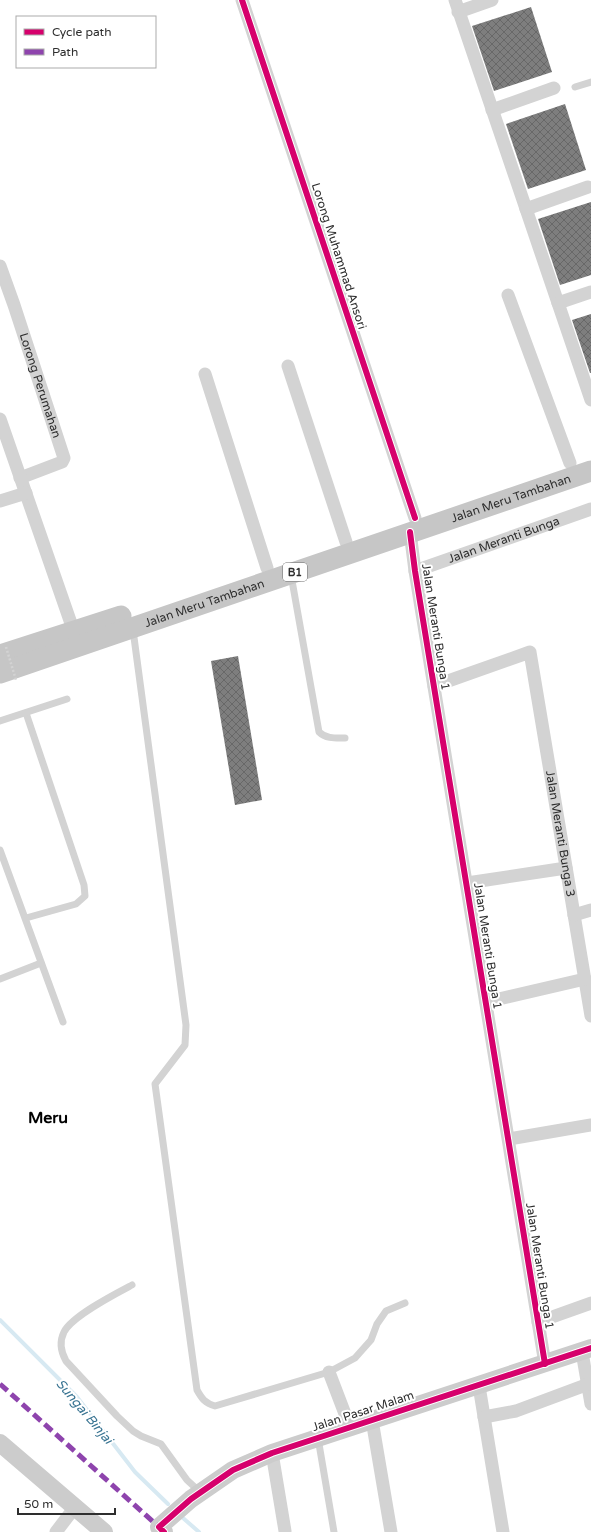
<svg xmlns="http://www.w3.org/2000/svg" width="591" height="1532" font-family="'Varela Round',sans-serif">
<style>
.lines{fill:none;stroke-linecap:round;stroke-linejoin:round}
.stream{stroke:#d7e9f2;stroke-width:4}
.building{fill:url(#building-cross-hatch)}
.lane{stroke:#d3d3d3;stroke-width:7}
.street{stroke:#d3d3d3;stroke-width:13}
.secondary{stroke:#ccc;stroke-width:18}
.primary{stroke:#c6c6c6;stroke-width:21}
.path-bridge{stroke:#d3d3d3;stroke-width:2.5;stroke-dasharray:2 2;stroke-linecap:butt}
.quiet{stroke:#8e44ad;stroke-width:5;stroke-dasharray:10 5;stroke-linecap:butt}
.cycleway-casing{stroke:#fff;stroke-width:8}
.cycleway{stroke:#d6006c;stroke-width:6}
.labels{text-anchor:middle;stroke-width:4;stroke-linejoin:round;paint-order:stroke}
.shield{fill:#fff;stroke:#6d6d6d;stroke-width:1}
.shield-label{font-size:11px;font-weight:bold;fill:#2e2e2e}
.street-label{font-size:12px;fill:#2e2e2e;stroke:#fff}
.water-label{font-size:13px;font-style:italic;fill:#397492;stroke:#fff}
.district-label{font-size:16px;font-weight:bold;fill:#000;stroke:#fff}
</style>
<defs>
<pattern id="building-cross-hatch" width="8" height="8" patternUnits="userSpaceOnUse"><rect width="8" height="8" fill="#7e7e7e"/><path d="M0 0l8 8M0 8l8-8" fill="none" stroke="#686868"/></pattern>
</defs>
<rect width="100%" height="100%" fill="#fff"/>
<g class="lines">
<g class="stream">
<path d="M0,1320L77,1397L135,1472L168,1504"/>
<path d="M183,1518L199,1532"/>
</g>
</g>
<g class="building">
<path d="M531,7L552,72L494,91L472,26Z"/>
<path d="M565,104L586,170L528,189L506,124Z"/>
<path d="M591,202V275L560,285L538,219Z"/>
<path d="M591,314V373H590L572,320Z"/>
<path d="M238,656L262,800L235,805L211,661Z"/>
</g>
<g class="lines">
<g class="lane">
<path d="M575,87L591,82"/>
<path d="M291,575L319,732C326,739 336,738 345,738"/>
<path d="M133,630L186,1025L185,1045L155,1084L197,1390C202,1399 205,1403 215,1406L329,1372L355,1358L371,1340L377,1324L386,1311L405,1303"/>
<path d="M26,713L84,885L85,896L76,904L26,918"/>
<path d="M0,721L67,699"/>
<path d="M0,850L63,1022"/>
<path d="M0,979L41,963"/>
<path d="M132,1285C115,1294 72,1316 64,1332C59,1342 61,1352 66,1361L117,1416L133,1431L141,1436L161,1444L187,1480L200,1492"/>
<path d="M318,1438L334,1532"/>
</g>
<g class="street">
<path d="M242,0L415,518"/>
<path d="M455,0L591,400"/>
<path d="M458,12L492,0"/>
<path d="M492,110L554,88"/>
<path d="M526,209L588,187"/>
<path id="s1" d="M0,266L14,305L64,458L62,462L20,478"/>
<path d="M508,295L570,463"/>
<path d="M558,303L591,292"/>
<path d="M288,366L346,542"/>
<path d="M205,374L267,568"/>
<path d="M0,419L74,632"/>
<path d="M0,501L26,493"/>
<path d="M410,532L415,571L545,1364"/>
<path id="s2" d="M415,571L591,509"/>
<path id="s3" d="M434,686L530,652L591,1016"/>
<path d="M467,883L566,868"/>
<path d="M574,915L591,910"/>
<path d="M486,1002L585,979"/>
<path d="M509,1139L591,1125"/>
<path d="M538,1322L591,1303"/>
<path d="M582,1352L591,1404"/>
<path d="M329,1372L350,1427"/>
<path d="M479,1386L503,1532"/>
<path d="M484,1417L516,1411L591,1383"/>
<path d="M372,1420L391,1532"/>
<path d="M272,1453L285,1531"/>
<path d="M56,1532L75,1507"/>
</g>
<g class="secondary">
<path d="M0,1443L104,1532"/>
<path d="M164,1532L159,1527L191,1499L233,1470L272,1453L591,1348"/>
</g>
<g class="primary">
<path d="M0,655L121,616"/>
<path id="s4" d="M0,673L591,471"/>
</g>
<path class="path-bridge" d="M6,647L16,680"/>
<path class="quiet" d="M0,1384L159,1527"/>
<defs>
<g id="cycleway">
<path d="M242,0L415,518"/>
<path d="M410,532L415,571L545,1364"/>
<path d="M164,1532L159,1527L191,1499L233,1470L272,1453L591,1348"/>
</g>
</defs>
<use href="#cycleway" class="cycleway-casing"/>
<use href="#cycleway" class="cycleway"/>
</g>
<g class="labels">
<rect class="shield" x="283" y="563" width="24" height="18" rx="3"/>
<g class="shield-label">
<text x="295" y="576">B1</text>
</g>
<g class="street-label">
<text transform="translate(339 256) rotate(72)" y="4">Lorong Muhammad Ansori</text>
<text dy="4" stroke="none"><textPath href="#s1" startOffset="126">Lorong Perumahan</textPath></text>
<text dy="4" stroke="none"><textPath href="#s4" startOffset="540">Jalan Meru Tambahan</textPath></text>
<text dy="4" stroke="none"><textPath href="#s2" startOffset="94">Jalan Meranti Bunga</textPath></text>
<text dy="4" stroke="none"><textPath href="#s4" startOffset="216">Jalan Meru Tambahan</textPath></text>
<text transform="translate(436 627) rotate(81)" y="4">Jalan Meranti Bunga 1</text>
<text dy="4" stroke="none"><textPath href="#s3" startOffset="286">Jalan Meranti Bunga 3</textPath></text>
<text transform="translate(488 946) rotate(81)" y="4">Jalan Meranti Bunga 1</text>
<text transform="translate(540 1266) rotate(81)" y="4">Jalan Meranti Bunga 1</text>
<text transform="translate(363 1411) rotate(-18)" y="4">Jalan Pasar Malam</text>
</g>
<g class="water-label">
<text transform="translate(85 1411) rotate(50)" y="5">Sungai Binjai</text>
</g>
<g class="district-label">
<text x="48" y="1123">Meru</text>
</g>
</g>
<rect x="16" y="16" width="140" height="52" fill="#ffffff" stroke="#ababab"/>
<rect x="24" y="29" width="20" height="6" fill="#d6006c" stroke="#ababab"/>
<text x="52" y="36" font-size="12" fill="#2e2e2e">Cycle path</text>
<rect x="24" y="49" width="20" height="6" fill="#8e44ad" stroke="#ababab"/>
<text x="52" y="56" font-size="12" fill="#2e2e2e">Path</text>
<path d="M18 1508v6h97v-6" fill="none" stroke="#2e2e2e" stroke-width="2"/>
<text x="24" y="1508" font-size="12" fill="#2e2e2e" stroke="#ffffff" stroke-width="3" paint-order="stroke">50 m</text>
</svg>
